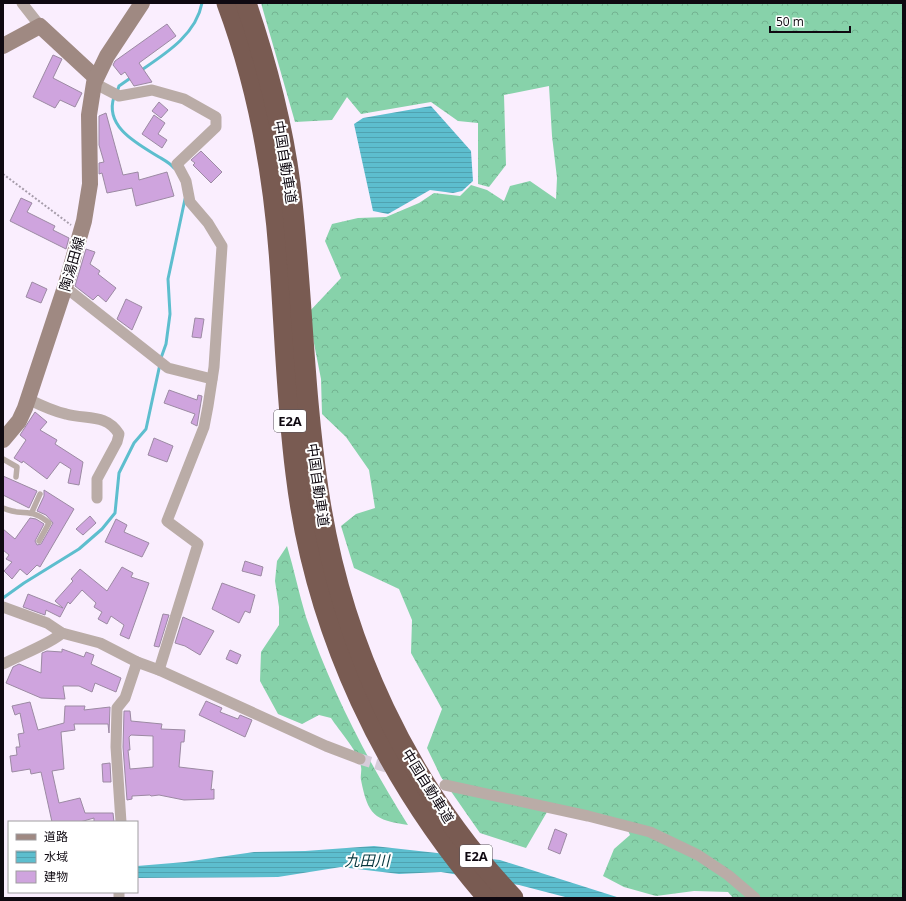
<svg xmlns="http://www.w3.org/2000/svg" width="906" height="901" font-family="'Open Sans','Noto Sans JP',sans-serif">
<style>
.forest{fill:url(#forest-crowns)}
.water{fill:url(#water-rules)}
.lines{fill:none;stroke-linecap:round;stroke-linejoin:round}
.stream{stroke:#5dbece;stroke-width:3}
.building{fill:#cfa4de;stroke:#9c8aa3;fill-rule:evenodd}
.minor-tunnel{stroke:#d7ccda;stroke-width:11;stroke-dasharray:11 5.5;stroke-linecap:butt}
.path{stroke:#a79dab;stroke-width:2;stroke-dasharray:2 2;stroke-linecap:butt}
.service{stroke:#baaca7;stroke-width:5.5}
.minor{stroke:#baaca7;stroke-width:11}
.secondary{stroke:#9f8982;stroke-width:16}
.motorway{stroke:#795b52;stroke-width:21}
.labels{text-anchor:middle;stroke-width:4;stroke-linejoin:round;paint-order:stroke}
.shield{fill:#fff;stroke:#575358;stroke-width:1}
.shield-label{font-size:13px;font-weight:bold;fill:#0f0911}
.street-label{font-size:14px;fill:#0f0911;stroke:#fff}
.water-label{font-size:15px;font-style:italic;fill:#06363d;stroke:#fff}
</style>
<defs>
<pattern id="forest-crowns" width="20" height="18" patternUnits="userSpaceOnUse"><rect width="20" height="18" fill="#87d2aa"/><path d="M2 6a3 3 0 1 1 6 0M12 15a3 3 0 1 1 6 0" fill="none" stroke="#73b391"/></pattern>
<pattern id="water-rules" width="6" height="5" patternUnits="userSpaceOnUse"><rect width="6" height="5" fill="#5dbece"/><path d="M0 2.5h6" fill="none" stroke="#50a2b0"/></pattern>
</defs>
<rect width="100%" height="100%" fill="#faeefe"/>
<g class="forest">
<path d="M261,3H903V898H733L728,892L694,891L656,896L624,887L603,876L614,849L630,835L623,820L547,812L526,848L480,833L441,777L427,748L442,709L411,653L412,620L399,589L354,568L341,526L356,514L375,508L369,470L346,437L322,414L321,379L308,313L341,278L325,241L332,224L358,218L386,217L419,203L434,193L460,196L471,185L487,190L504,201L510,186L530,181L556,199L557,178L552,136L549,86L504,95L506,165L489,187L478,184V123L458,121L431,102L361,114L347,97L332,120L295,122Z"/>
<path d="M287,546C294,569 299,594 306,617C331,690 367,760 408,825C374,820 368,815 361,780C360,776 362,771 361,767C359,752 340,732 331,718L319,715L302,724L278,714L260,681L261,652L279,625V607L275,581L277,561Z"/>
</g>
<g class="water">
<path d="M431,106L471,151L473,181L462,191L453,193L430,190L388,214L373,211L354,124L363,118Z"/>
<path d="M374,846L500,860L620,898H569L519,885L441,872L399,874L341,867L278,877L137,878V866L185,862L254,852L305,851Z"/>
</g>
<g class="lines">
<g class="stream">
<path d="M140,71C165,54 196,35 202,3"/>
<path d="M117,92L119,86L132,77"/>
<path d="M114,97C104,127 138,144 159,157C164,160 170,163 174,168"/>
<path d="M161,358L166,344L170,314L168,279L185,199"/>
<path d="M3,598L24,583L79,549L102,529L115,513L119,473L134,443L146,429L160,364"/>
</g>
</g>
<g class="building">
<path d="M167,24L176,36L139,63L152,82L134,86L125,72L121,75L113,65L115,61Z"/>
<path d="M53,55L62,59L53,78L82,93L75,107L60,100L55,108L33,97Z"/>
<path d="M159,102L168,110L161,118L152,111Z"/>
<path d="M106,113L123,175L138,172L139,180L167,172L174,196L136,206L132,188L107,193L102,173L99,174V163L104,162L99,145V116Z"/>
<path d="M154,115L165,123L158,134L167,140L162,148L142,134Z"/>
<path d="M201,151L222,172L211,183L193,165L195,163L191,160Z"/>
<path d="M21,198L32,203L27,212L55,226L53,230L69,238L66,249L10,221Z"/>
<path d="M86,249L95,252L90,264L100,271L98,274L116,288L106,302L98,295L93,300L75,286Z"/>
<path d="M32,282L47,289L41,303L26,297Z"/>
<path d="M126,299L142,307L132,330L117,319Z"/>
<path d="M195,318L204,319L201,338L192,337Z"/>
<path d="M169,390L197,400L198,395L202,396L197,426L191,423L195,414L164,403Z"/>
<path d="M35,412L47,422L40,430L57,440L55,444L83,462L79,485L68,483L71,469L60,462L47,479L23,461L22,463L14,458L26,440L20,435Z"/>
<path d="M154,438L173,446L167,462L148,455Z"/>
<path d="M3,476L37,491L29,508L3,495Z"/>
<path d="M44,490L74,509L40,567L37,565L27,575L20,569L12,579L4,571L12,562L6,559L9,555L3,550V529L15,539L30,518L36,519L44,524L35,541L37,545L41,544L53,523L46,515L37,511L44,496Z"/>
<path d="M90,516L96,523L83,535L76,529Z"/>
<path d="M116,519L127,525L124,532L149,543L142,557L105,542Z"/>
<path d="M245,561L263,567L261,576L242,571Z"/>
<path d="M122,567L133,573L131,577L149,583L129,639L120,635L124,625L111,616L107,624L98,619L102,612L94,607L96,603L82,590L70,604L68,602L60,617L46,610L45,615L23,607L28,594L63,608L55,601L73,581L71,579L80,569L107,591Z"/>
<path d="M222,583L255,595L250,613L245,611L239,623L212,609Z"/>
<path d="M163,614L169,615L159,647L154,646Z"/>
<path d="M183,617L214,631L200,655L185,646L175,643Z"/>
<path d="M62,649L84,657L86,652L94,655L91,664L121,678L116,692L95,683L92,692L79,686H63L65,699L41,698L6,683L13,667L19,664L41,673L42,653L47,651L62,652Z"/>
<path d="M230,650L241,655L237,664L226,659Z"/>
<path d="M206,701L222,708L220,712L238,719L240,715L252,720L245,737L199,715Z"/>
<path d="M30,702L38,730L64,723L65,706H85L84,710L110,707L109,733L108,724H74L75,730L61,732L64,769L52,771L59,803L80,798L85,813H113L114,822H94V818L80,822H52L41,772L31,774L30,769L12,772L10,756L17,755L16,747H20L18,734L24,733L20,713L15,715L12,706Z"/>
<path d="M124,711H130L131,721L162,724L161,729L185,730L184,742H181L179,767L213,771L211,790L214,789V799L184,800L159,795L151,796L150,795L132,796V799L127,800L123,747ZM131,735L153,736V767L130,769L128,750H130L129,737Z"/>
<path d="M110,763L111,782H103L102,764Z"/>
<path d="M555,829L567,834L560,854L548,849Z"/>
</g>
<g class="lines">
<path class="minor-tunnel" d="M360,759L396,770"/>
<path class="path" d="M3,174L71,225"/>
<g class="service">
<path d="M3,459L17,467L16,477"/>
<path d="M3,508C22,517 32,507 49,523L39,541"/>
<path d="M32,512L40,494"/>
</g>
<g class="minor">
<path d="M22,3L40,26"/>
<path d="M94,83L119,96L152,90L184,99L216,117V127L177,164L186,181L190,202L208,223L222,246L214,367L208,406L204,427L167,521L198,544L159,670"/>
<path d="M65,287L168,368L212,379"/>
<path d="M28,399C40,405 52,411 66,414C86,420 106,413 119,434L117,442L97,479V498"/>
<path d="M3,607L47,623L62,633L100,643L137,662L159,670L326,746L360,759"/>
<path d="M3,664C18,656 52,643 62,633"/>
<path d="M445,785L588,816L650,832L698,855L728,875L755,898"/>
<path d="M121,822L116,747L117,708L125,698L137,662"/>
<path d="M119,898V892"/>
</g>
<g class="secondary">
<path d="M3,46L40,26L95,77"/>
<path d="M3,440L19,421L25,408L65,287L84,221L90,184L89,115L94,83L107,56L142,3"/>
</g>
<g class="motorway">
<path d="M227,3C258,86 274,176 280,264C285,334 287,404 296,474C315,632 385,779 488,898"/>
<path d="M246,3C266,62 282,122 290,184C302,286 303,388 318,489C340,641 407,786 513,898"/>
</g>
</g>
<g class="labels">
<g class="shield">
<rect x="274" y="410" width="32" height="22" rx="3"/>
<rect x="460" y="845" width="32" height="22" rx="3"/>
</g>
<g class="shield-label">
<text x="290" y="426">E2A</text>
<text x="476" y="861">E2A</text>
</g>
<g class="street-label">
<text transform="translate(285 162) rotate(81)" y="5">中国自動車道</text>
<text transform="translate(72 264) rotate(-74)" y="5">陶湯田線</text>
<text transform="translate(318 485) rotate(82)" y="5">中国自動車道</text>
<text transform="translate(428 786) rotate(58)" y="5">中国自動車道</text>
</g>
<g class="water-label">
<text x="367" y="866">九田川</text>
</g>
</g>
<rect width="906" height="901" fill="none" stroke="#0f0911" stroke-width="8"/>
<rect x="8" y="821" width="130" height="72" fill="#ffffff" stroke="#9f9da0"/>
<rect x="16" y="834" width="20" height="6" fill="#9f8982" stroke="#9f9da0"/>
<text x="44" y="841" font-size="12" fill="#0f0911">道路</text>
<rect x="16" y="851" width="20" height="12" fill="url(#water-rules)" stroke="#9f9da0"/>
<text x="44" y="861" font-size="12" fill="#0f0911">水域</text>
<rect x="16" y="871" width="20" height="12" fill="#cfa4de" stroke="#9f9da0"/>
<text x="44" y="881" font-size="12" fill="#0f0911">建物</text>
<path d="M770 26v6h80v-6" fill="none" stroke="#0f0911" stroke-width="2"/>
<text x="776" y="26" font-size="12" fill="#0f0911" stroke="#ffffff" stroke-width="3" paint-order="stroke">50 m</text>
</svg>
